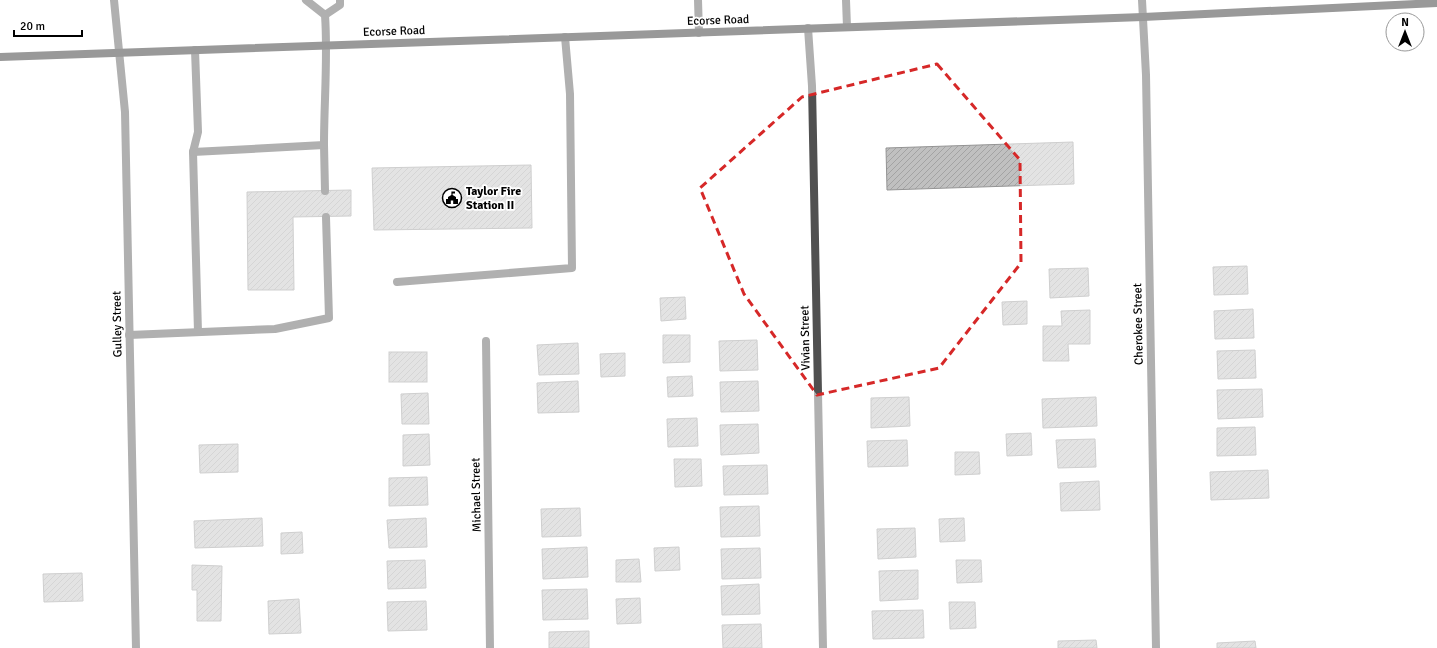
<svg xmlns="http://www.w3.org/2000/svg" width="1437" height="648" font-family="Signika,sans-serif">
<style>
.building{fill:url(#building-hatch);stroke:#949494}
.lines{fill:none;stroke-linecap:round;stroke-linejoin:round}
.service{stroke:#505050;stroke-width:8}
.minor{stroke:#505050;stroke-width:8}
.secondary{stroke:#1d1d1d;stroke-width:8}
.marked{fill:none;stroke:#d62828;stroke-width:3;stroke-dasharray:8 5;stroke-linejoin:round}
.labels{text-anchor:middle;stroke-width:3.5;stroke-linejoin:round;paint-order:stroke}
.street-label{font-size:12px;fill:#000;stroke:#fff}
.poi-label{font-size:12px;font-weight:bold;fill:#000;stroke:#fff;text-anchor:start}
</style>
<defs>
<pattern id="building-hatch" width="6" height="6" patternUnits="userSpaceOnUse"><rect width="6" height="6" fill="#c0c0c0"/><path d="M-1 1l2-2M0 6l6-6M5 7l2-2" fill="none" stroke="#a3a3a3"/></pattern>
</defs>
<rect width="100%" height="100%" fill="#fff"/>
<g class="building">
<path d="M1073,142L1074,184L887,190L886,148Z"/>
<path d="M531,165L532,228L374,230L372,168Z"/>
<path d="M351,190V216L293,217L294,290H248L247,192Z"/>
<path d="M1247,266L1248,294L1214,295L1213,267Z"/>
<path d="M1088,268L1089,296L1050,298L1049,269Z"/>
<path d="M685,297L686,319L661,321L660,298Z"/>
<path d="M1027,301V324L1003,325L1002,302Z"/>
<path d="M1253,309L1254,338L1215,339L1214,311Z"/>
<path d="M1090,310V344H1068L1069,361H1043V326H1062L1061,311Z"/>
<path d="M663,335H690V362L663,363Z"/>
<path d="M757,340L758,370L720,371L719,341Z"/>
<path d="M578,343L579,374L539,375L537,345Z"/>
<path d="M1255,350L1256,378L1218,379L1217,351Z"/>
<rect x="389" y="352" width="38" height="30"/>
<path d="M625,353V376L601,377L600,354Z"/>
<path d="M692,376L693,396L668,397L667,377Z"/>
<path d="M578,381L579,412L538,413L537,383Z"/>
<path d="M758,381L759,411L721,412L720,382Z"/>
<path d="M1262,389L1263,417L1218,419L1217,390Z"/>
<path d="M428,393L429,424H402L401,394Z"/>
<path d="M909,397L910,426L871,428V398Z"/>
<path d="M1096,397L1097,426L1043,428L1042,399Z"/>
<path d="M697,418L698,446L668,447L667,419Z"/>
<path d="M758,424L759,453L721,455L720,425Z"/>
<path d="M1255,427L1256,455L1217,456V428Z"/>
<path d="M1031,433L1032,455L1007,456L1006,434Z"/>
<path d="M429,434L430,465L403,466V435Z"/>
<path d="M1095,439L1096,467L1058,468L1056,440Z"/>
<path d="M907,440L908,466L868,467L867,441Z"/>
<path d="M238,444V472L200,473L199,445Z"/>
<path d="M955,452H979L980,474L955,475Z"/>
<path d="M674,459H701L702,486L675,487Z"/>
<path d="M767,465L768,494L724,495L723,466Z"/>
<path d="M1268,470L1269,498L1211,500L1210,472Z"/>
<path d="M427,477L428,505L389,506V478Z"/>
<path d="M1099,481L1100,510L1061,511L1060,483Z"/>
<path d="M759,506L760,536L721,537L720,507Z"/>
<path d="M580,508L581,536L542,537L541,509Z"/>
<path d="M262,518L263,546L195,548L194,521Z"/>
<path d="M426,518L427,547L389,548L387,520Z"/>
<path d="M964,518L965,541L940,542L939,519Z"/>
<path d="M915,528L916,557L878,559L877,529Z"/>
<path d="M302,532L303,553L281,554V533Z"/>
<path d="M587,547L588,577L543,579L542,549Z"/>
<path d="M679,547L680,570L655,571L654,548Z"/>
<path d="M760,548L761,578L722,579L721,549Z"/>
<path d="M639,559L641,582H616V560Z"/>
<path d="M425,560L426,588L388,589L387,561Z"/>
<path d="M956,560H981L982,582L957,583Z"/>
<path d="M192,565L222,566L221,621H197V590H192Z"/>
<path d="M918,570V599L880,601L879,571Z"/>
<path d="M82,573L83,601L44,602L43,574Z"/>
<path d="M759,584L760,614L722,615L721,586Z"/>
<path d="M587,589L588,619L543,620L542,590Z"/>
<path d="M640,598L641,623L617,624L616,599Z"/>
<path d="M299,599L301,633L269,634L268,601Z"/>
<path d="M426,601L427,630L388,631L387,602Z"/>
<path d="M949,602H975L976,628L950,629Z"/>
<path d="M923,610L924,638L873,639L872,611Z"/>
<path d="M761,624L762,648H723L722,625Z"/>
<path d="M589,631V648H549V632Z"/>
<path d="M1096,640L1097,648H1058V641Z"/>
<path d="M1255,641L1256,648H1217V643Z"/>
</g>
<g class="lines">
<g class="service">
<path d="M698,0L699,33"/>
<path d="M846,0L847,27"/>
<path d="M325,15L340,5V0"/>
<path d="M195,50L198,132L193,152L198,332"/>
<path d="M324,145L325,191"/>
<path d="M193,152L324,145C324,101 328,58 325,15L306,0"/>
<path d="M397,282L572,268L570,94L565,37"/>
<path d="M129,335L275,329L329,318L326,217"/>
</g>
<g class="minor">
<path d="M114,0L125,112L136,648"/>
<path d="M1142,0L1146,75L1156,648"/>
<path d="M808,28L812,86L823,648"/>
<path d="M486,341L490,648"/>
</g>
<path class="secondary" d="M0,57L1143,17L1437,3"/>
</g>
<path d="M0 0H1437V648H0ZM937,64L1020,160L1021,263L939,368L817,395L744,294L700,188L802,97Z" fill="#fff" fill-opacity=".55" fill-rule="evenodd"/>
<path class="marked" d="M937,64L1020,160L1021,263L939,368L817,395L744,294L700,188L802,97Z"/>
<defs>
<symbol id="civic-ring" viewBox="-11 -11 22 22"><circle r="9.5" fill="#fff" stroke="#000" stroke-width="1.5"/><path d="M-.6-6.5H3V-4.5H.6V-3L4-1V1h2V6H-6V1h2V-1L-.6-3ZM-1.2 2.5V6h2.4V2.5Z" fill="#000"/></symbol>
</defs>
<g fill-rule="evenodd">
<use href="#civic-ring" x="441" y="187" width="22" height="22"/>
</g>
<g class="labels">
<g class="street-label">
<text transform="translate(718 20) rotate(-2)" y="4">Ecorse Road</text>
<text transform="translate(394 31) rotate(-2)" y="4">Ecorse Road</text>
<text transform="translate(117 324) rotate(-91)" y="4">Gulley Street</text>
<text transform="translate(1138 324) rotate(-91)" y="4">Cherokee Street</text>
<text transform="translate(805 338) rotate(-91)" y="4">Vivian Street</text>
<text transform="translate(476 495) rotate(-91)" y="4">Michael Street</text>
</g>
<g class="poi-label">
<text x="466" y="195">Taylor Fire<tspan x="466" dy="14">Station II</tspan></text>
</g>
</g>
<g transform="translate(1405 32)"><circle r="19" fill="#ffffff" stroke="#999999"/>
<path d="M0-3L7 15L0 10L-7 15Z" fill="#000000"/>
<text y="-6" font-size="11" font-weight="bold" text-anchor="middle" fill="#000000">N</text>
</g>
<path d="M14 30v6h68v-6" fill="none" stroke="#000000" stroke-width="2"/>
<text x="20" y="30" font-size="12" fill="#000000" stroke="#ffffff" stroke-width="3" paint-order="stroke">20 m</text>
</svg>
